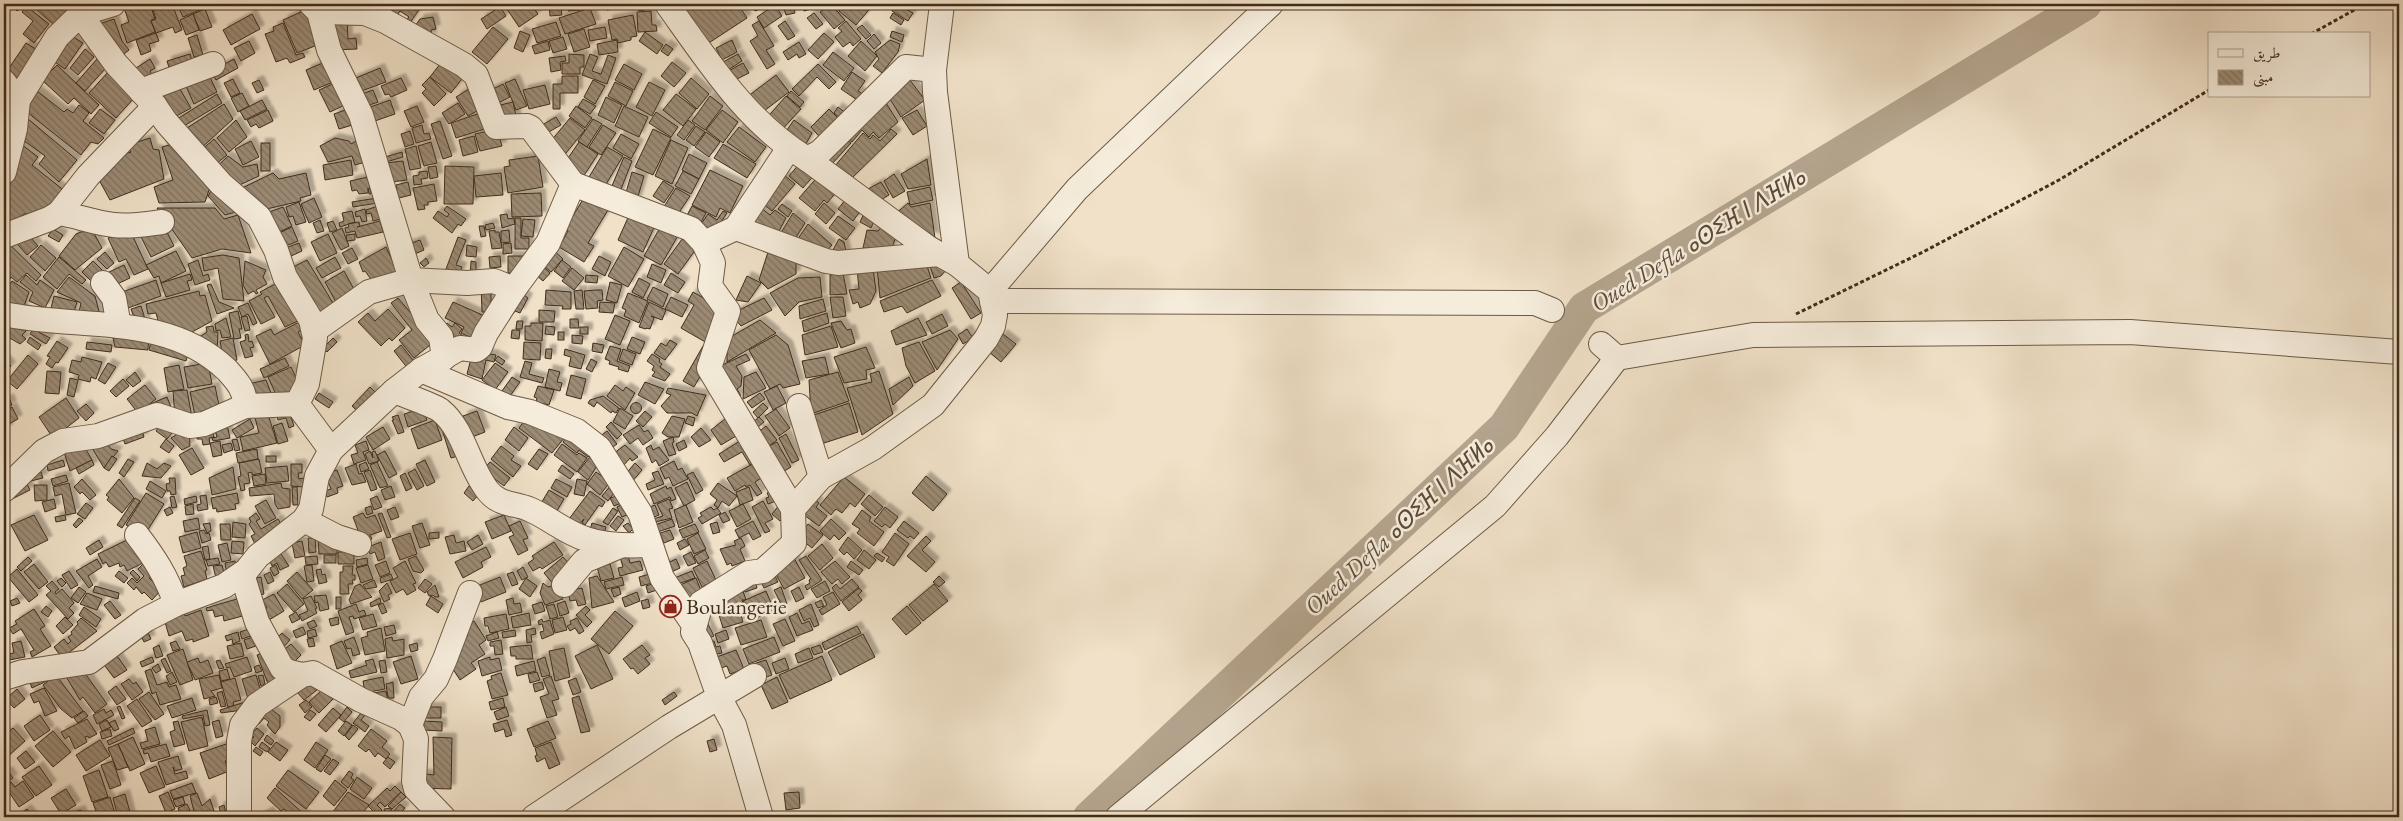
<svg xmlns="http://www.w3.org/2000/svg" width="2403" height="821" font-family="'EB Garamond',Amiri,'Noto Sans Tifinagh',serif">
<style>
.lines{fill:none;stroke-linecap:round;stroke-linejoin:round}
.river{stroke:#b4a48d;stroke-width:32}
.building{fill:url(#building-back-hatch);stroke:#402d1b;filter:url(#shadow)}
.minor-casing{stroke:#6c5a46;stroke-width:26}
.path{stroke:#402d1b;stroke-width:3;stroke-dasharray:4 2.5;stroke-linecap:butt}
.minor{stroke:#f5ecdb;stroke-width:24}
.labels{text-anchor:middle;stroke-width:5;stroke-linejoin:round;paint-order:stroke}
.poi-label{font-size:22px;fill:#402d1b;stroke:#f5ecdb;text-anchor:start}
.water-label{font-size:24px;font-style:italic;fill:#5d4b38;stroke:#f5ecdb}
</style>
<defs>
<pattern id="building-back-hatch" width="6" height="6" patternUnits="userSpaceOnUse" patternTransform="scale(1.25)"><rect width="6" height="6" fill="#9c8b75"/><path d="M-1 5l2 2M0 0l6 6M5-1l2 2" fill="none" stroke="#81725f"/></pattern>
<filter id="shadow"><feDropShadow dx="4.5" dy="-4.5" stdDeviation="1" flood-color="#0004"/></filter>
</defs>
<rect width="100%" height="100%" fill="#f0e1c8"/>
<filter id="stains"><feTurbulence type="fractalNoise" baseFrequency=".004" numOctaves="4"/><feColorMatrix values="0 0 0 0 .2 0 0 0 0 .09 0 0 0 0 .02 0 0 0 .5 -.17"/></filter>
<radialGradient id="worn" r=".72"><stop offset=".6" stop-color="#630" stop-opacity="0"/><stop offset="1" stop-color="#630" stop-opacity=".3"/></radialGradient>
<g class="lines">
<path class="river" d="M1089,817L1504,427L1584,308L2086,4"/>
</g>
<g class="building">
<path d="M12,4H26L17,11Z"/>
<path d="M37,4H66L70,7L54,25L34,7Z"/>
<path d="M135,4H150L155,19L151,20L155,32L127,43L121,25L129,22L124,8Z"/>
<path d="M151,4H172L182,30L175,33L173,27L156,33L151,21L156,19Z"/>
<path d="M177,4H200L202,9L183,17Z"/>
<path d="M298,4H303L320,44L297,53L283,20L301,12Z"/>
<path d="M396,4H423L407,27L403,24L409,17L400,11L396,17L390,13Z"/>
<path d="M442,4H461L443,9Z"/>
<path d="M515,4H531L538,14L519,27L507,9Z"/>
<path d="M549,4H579L580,10L568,11V5L561,6L562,15L550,16Z"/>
<path d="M606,4H634V6L607,10Z"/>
<path d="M637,4H659L660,6L639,11Z"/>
<path d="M689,4H749L741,9L747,18L701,48L677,11Z"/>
<path d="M752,4H773L755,11Z"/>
<path d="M802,4H828L804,11Z"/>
<path d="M831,4L845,20L834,29L820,12Z"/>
<path d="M845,4H874L856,25L839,11Z"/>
<path d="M881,4H895L892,10Z"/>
<path d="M896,4L913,13L908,21L892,11Z"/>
<path d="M775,5L782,16L764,28L757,17Z"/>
<path d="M26,6L49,24L34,43L23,34L33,21L22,12Z"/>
<path d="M500,7L506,16L487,29L481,19Z"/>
<path d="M794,7L795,13L786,15L784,9Z"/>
<path d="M590,8L596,24L565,34L559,18Z"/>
<path d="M205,9L212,27L200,31L193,14Z"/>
<path d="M651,11L652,25H656L657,31L638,32L637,12Z"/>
<path d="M814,13L823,24L816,29L807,18Z"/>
<path d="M893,13L904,20L901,25L890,18Z"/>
<path d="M193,14L199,30L186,35L180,20Z"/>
<path d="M252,14L260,29L231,45L223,30Z"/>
<path d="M633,15L637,36L631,37V40L618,43L617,39L612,40L608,20Z"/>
<path d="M433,17L436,29L431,30L432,37L411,32L420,19Z"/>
<path d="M347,18L348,39L356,38L357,49L333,50L332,19Z"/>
<path d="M114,19L122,41L129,50L120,57L96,25Z"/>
<path d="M759,21L774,46L766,50L775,64L767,69L750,41L758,36L752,25Z"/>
<path d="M785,21L795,36L788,40L778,26Z"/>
<path d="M846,21L861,39L853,46L850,42L843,47L835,37L842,31L838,28Z"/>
<path d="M556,22L561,36L537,43L532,29Z"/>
<path d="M283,23L296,55L303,53L305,57L290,63L287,58L276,62L265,34L274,31L273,27Z"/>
<path d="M862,25L871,35L866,39L857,29Z"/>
<path d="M493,27L508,39L487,64L472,52Z"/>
<path d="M605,27L607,38L590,41L588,30Z"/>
<path d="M584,29L590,47L574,52L568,34Z"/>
<path d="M520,31L530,35L523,52L514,48Z"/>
<path d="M892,31L904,35L902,42L890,37Z"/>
<path d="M645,32L663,45L657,54L639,41Z"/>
<path d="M156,33L159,41L149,44L151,51L141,55L136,40Z"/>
<path d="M824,33L834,42L818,59L808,50Z"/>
<path d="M874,34L881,43L874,49L867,41Z"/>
<path d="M70,35L83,43L65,69L52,60Z"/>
<path d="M197,35L203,55L194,57L188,38Z"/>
<path d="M563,37L567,49L553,53L549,41Z"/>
<path d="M617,40L618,52L599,55L597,44Z"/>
<path d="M732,40L737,52L722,60L716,48Z"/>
<path d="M890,40L900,44L898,52L882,73L873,66L879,59L875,52Z"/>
<path d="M249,41L255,53L241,61L234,48Z"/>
<path d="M548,41L550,50L535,54L532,46Z"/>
<path d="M861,41L877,56L865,71L848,56Z"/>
<path d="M799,42L806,54L799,58L797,54L788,60L783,52Z"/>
<path d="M26,43L44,54L23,86L5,74Z"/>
<path d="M666,44L673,49L668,56L661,51Z"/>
<path d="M85,49L94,57L78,75L70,68Z"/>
<path d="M833,52L854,68L844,81L823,65Z"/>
<path d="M190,54L194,67L171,74L167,61Z"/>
<path d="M569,54L584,55V67H580V74H562V63H569Z"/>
<path d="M590,54L598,57L592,71L601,74L608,55L616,58L607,84L582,75Z"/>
<path d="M738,54L742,61L728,70L723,62Z"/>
<path d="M565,56L566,61L560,62L561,70L551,72L549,58Z"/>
<path d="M97,59L106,68L85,91L76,83Z"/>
<path d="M150,59L155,68L150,71L154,79L146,84L136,68Z"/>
<path d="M234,59L238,68L216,80L211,71Z"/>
<path d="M444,59L465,75L451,93L430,77Z"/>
<path d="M325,62L333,82L314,90L306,70Z"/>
<path d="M672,62L686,73L674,87L661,76Z"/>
<path d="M743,63L749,73L735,80L723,74Z"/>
<path d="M624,64L642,74L634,90L615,80Z"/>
<path d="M818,64L836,82L829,89L817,77L799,96L792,89Z"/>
<path d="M57,65L99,105L91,114L74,98L68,104L42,80Z"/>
<path d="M380,68L386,82L356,93L351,80Z"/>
<path d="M109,71L136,96L116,118L89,93Z"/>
<path d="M207,71L217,92L194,104L184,82Z"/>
<path d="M852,72L865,81L858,91L867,97L863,104L841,89Z"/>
<path d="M776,75L789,92L760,114L747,97Z"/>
<path d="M906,75L925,100L901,117L887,94Z"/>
<path d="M562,76H578V93H560V109H553V84H562Z"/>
<path d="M430,77L446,94L434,106L422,93L426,89L422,85Z"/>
<path d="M401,78L407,90L391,97L389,94L385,95L381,86Z"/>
<path d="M691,78L709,94L697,109L679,93Z"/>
<path d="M233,79L240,93L231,97L224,83Z"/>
<path d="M515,79L527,106L516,110L505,83Z"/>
<path d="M259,80L264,90L257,93L252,83Z"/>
<path d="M593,80L605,86L595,104L584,97Z"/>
<path d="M337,82L347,104L330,112L319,90Z"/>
<path d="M615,82L633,91L626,106L608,96Z"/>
<path d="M649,82L665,90L652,116L636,107Z"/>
<path d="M177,84L191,108L171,119L157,95Z"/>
<path d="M503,84L510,97L492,106L485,93Z"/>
<path d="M545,85L550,104L529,109L523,90Z"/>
<path d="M472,87L484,107L468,116L456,97Z"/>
<path d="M373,90L378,102L361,108L356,96Z"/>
<path d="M37,91L64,112L67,109L73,113L79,105L89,113L83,121L104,138L98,144L91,142L81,155L23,109Z"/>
<path d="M791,91L804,102L800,107L787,96Z"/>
<path d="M242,93L249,106L238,112L231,98Z"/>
<path d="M217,94L222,103L179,129L174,121Z"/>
<path d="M676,94L696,109L683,126L663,110Z"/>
<path d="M881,95L898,122L879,138L873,132L869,137L862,130L852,142L842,134Z"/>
<path d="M710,96L723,106L705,130L692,121Z"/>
<path d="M786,96L801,109L778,134L764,121Z"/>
<path d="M606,97L622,105L614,123L598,115Z"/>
<path d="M583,99L596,106L590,114L578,107Z"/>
<path d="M262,100L267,109L245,120L240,111Z"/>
<path d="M390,100L395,114L369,123L365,109Z"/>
<path d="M513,102L517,120L497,125L492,107Z"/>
<path d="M458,103L465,114L449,124L442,113Z"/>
<path d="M224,104L233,119L198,151L181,132Z"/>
<path d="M417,106L424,122L411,127L404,111Z"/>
<path d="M576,106L592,118L585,128L569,116Z"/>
<path d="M624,106L648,117L639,137L615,126Z"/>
<path d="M838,107L848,115L844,121L834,113Z"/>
<path d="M351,108L356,124L339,129L334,114Z"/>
<path d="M100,109L115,120L104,134L89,123Z"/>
<path d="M829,109L841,121L822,140L811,127Z"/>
<path d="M268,110L273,121L259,128L256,124L251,127L247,120Z"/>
<path d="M722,110L738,122L723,143L706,130Z"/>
<path d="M917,110L927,126L913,135L902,118Z"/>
<path d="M486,111L491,127L456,138L451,123Z"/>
<path d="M656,112L678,127L671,137L649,123Z"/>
<path d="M556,117L561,125L547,133L542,125Z"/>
<path d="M27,118L77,160L59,182L39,164L45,156L19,137Z"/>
<path d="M570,118L585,130L561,159L546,147Z"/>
<path d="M593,119L602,124L587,147L578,141Z"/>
<path d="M236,120L247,137L229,152L217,138Z"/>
<path d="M688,120L695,125L684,140L677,135Z"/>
<path d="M794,120L812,133L802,151L782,137Z"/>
<path d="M440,121L452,156L443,159L431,124Z"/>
<path d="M422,125L424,134L429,133L431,139L416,143L412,128Z"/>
<path d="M603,125L616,133L601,155L589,147Z"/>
<path d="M696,126L705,132L694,146L686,140Z"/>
<path d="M739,127L766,147L755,162L727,142Z"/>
<path d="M497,129L502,146L480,151L475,134Z"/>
<path d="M653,129L671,138L653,175L635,167Z"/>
<path d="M891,129L897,134L851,179L834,167L863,133L870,139L873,135L880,141Z"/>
<path d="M410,131L414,144L405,147L401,134Z"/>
<path d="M706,132L720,142L709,157L695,147Z"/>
<path d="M621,134L639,144L631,159L613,148Z"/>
<path d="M474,136L478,152L463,156L459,140Z"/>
<path d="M841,136L851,143L831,165L822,157Z"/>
<path d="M363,137L369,161L355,165L352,156L328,162L320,146L335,138L349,141L351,144Z"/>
<path d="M150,138L153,149L159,150L164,179L110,200L98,178L99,169L118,162V156L131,152L128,145Z"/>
<path d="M214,139L227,155L211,168L198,153Z"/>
<path d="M671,140L688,148L672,184L655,176Z"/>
<path d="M17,141L38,157L32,165L66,192L49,214H24L4,228V189Z"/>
<path d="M251,141L259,157L243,165L235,149Z"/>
<path d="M431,142L437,163L424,166L418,146Z"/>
<path d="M579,142L598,154L583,177L564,164Z"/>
<path d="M176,143L213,178L205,202L159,203L154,187L173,180L162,147Z"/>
<rect x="261" y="143" width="9" height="28"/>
<path d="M723,144L756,164L747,178L714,158Z"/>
<path d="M416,146L421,168L410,170L405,149Z"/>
<path d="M607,147L623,156L602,191L586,182Z"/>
<path d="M402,152L403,157L386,162L385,157Z"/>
<path d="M689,154L707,163L699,179L682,170Z"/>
<path d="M228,156L243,167L257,164L259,176L231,189L213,170Z"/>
<path d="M538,156L543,187L508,193L504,167L510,166L509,160Z"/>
<path d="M624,157L632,161L618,197L609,193Z"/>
<path d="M927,159L931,185L908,189L901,174Z"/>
<path d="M351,160L353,175L325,180L323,165Z"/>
<path d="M403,161L407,180L391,182L385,163Z"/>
<path d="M801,162L815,174L803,188L789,176Z"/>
<path d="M436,166L438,177L430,179L428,167Z"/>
<path d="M445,166L474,167L473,204H444Z"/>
<path d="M710,170L743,186L730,213L720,208L716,217L692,205Z"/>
<path d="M427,171L428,178L421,179L422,184L414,185L413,176L419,175V172Z"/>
<path d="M683,171L699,179L691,194L675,186Z"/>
<path d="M632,172L644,176L637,200L625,196Z"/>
<path d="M273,173L279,179L306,173L311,195L300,198L301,201L258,211L234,192Z"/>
<path d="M501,173L503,195L476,197L474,176Z"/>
<path d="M821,173L839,189L827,203L824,200L815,211L799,198Z"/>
<path d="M894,174L905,191L893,198L884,181Z"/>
<path d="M784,175L795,184L772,211L761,202Z"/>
<path d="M368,177L371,194H369L368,188V193L359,194L357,190L352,191L350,181Z"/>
<path d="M663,181L674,188L664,203L653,196Z"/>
<path d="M408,182L411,195L391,200L389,192L397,190L396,185Z"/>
<path d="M881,182L889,195L879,201L866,190Z"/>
<path d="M434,184L437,201L428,202V205H424L425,209L418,210L413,188Z"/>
<path d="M214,186L240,211L225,215L208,196Z"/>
<path d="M930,187L933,200L910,205L907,192Z"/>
<path d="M676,188L690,196L676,217L663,208Z"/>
<path d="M541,193L542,216L512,217L511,194Z"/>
<path d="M849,195L864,206L853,221L838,209Z"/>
<path d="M585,196L608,210L588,243L594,246L584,262L559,247L568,231L565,229Z"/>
<path d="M314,198L322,217L309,223L301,204Z"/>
<path d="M377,198L378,203L353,207L352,202Z"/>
<path d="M299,202L306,222L296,225L293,216L289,217L286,207Z"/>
<path d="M824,203L835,213L826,224L815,214Z"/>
<path d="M908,203L911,207L930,203L935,238L894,215Z"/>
<path d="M782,204L792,211L788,217L778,209Z"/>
<path d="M378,206L381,219L373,221L371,213L367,214L366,210Z"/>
<path d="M447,206L466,219L461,226L458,224L452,233L433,218L438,211L447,217L449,214L444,210Z"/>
<path d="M692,206L706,213L698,228L684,221Z"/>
<path d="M283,207L292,226L277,233L261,215Z"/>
<path d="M760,207L770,215L775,210L786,218L774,240L750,229Z"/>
<path d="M157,208H215L224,219L238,215L251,253L222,249L192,258Z"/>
<path d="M365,209L367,221L362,222L360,216L356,217L355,212Z"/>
<path d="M866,209L877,215L871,228L860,222Z"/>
<path d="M352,211L355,222L340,227L339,223L344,221L342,213Z"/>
<path d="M631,211L656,223L643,252L618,240Z"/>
<path d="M723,211L727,213L712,236L699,227L708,214L717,220Z"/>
<path d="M793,213L805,223L790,247L776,241Z"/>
<path d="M507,214L508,219L514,218L515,224L502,228L500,215Z"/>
<path d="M838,216L855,228L846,240L829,228Z"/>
<path d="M515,218H521V238H529V249H515Z"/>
<path d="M523,219L535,220L533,237L521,236Z"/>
<path d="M320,220L324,231L317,233L313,223Z"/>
<path d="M333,221L337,230L330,232L327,223Z"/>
<path d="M380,221L383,232L357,238L355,231L346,233L345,228L349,227L348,224L359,222L360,226L357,227Z"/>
<path d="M493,223L495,228L486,230L485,225Z"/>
<path d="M885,223L897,232L892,249L863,248L867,230L878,231Z"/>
<path d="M163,224L174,246L151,257L140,235Z"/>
<path d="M662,224L679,234L661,265L644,256Z"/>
<path d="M808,224L832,245L824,254L793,246Z"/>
<path d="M479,226H484L486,236L481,237Z"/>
<path d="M292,227L298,241L281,248L275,235Z"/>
<path d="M91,228L102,248L75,270L59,256L76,234Z"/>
<path d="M129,228L148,269L134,275L126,259L119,262L108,238Z"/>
<path d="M342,228L349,246L341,250L332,233Z"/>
<path d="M53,229L63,235L59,242L48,236Z"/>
<path d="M24,230L38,246L27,255L13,239Z"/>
<path d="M495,230V232H499L502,248L492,249L489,231Z"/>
<path d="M509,230L510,242L501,243V231Z"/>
<path d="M328,234L337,253L320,261L311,242Z"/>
<path d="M355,234V240L347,241L346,235Z"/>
<path d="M685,235L699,245L678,274L664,264Z"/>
<path d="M458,237L466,240L456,265L462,267L457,279L443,277Z"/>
<path d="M4,239L41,275L36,281L27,273L17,282L11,277L4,287Z"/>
<path d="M839,239L844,242L847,256L830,255Z"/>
<path d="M420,240L424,250L408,257L403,246Z"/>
<path d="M299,243L302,251L289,257L285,248Z"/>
<path d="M511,243L512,253L503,254V244Z"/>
<path d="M41,245L56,258L45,271L30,257Z"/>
<path d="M467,245L477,247L476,257L466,256Z"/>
<path d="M548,245L563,259L551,272L536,259Z"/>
<path d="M386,247L399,275L373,282L365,271L363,272L359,262Z"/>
<path d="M624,247L644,259L628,287L608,276Z"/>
<path d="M352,248L358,259L348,264L342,253Z"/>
<path d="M176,251L186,271L161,283L159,276L154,278L146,265Z"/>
<path d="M105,252L114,263L107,269L97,259Z"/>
<path d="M768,252L796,263V274L768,289L759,280Z"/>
<path d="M223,255L239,258L244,301L223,299L218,268L204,271L202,258Z"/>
<path d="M500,256L501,267L490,268L489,257Z"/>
<path d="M508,256H529L522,273H508Z"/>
<path d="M599,256L611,262L605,276L592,269Z"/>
<path d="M59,257L86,280L82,284L69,274L57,289L43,277Z"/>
<path d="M335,257L341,268L322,278L316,268Z"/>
<path d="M426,258L429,263L424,267L420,263Z"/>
<path d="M198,260L203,276L208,274L210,280L195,285L188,264Z"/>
<path d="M307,260L336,308L317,318L289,269Z"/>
<path d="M536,260L550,273L543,281L529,269Z"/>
<path d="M562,260L571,267L563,278L554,271Z"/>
<path d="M93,261L104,272L93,283L82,272Z"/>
<path d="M245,261L266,270L263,277L267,284L256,290L258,293L256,294L254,291L248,294L243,285Z"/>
<path d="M471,261L476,262V271L470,278Z"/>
<path d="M926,263L931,278L880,298L877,267Z"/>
<path d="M929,263L946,270L941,276L934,278Z"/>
<path d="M652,264L666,270L661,283L647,277Z"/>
<path d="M124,265L130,278L115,285L109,272Z"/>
<path d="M572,268L584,278L574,290L562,281Z"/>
<path d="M873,268L876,291L870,304L860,308L858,302L853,304L849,290L859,289L857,269Z"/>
<path d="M344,271L356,293L337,304L325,282Z"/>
<path d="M671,273L685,282L678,293L664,285Z"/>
<path d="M843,273L847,294L830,295V275Z"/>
<path d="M190,274L192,280L187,281L190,290L166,297L161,283Z"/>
<path d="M26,275L37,285L40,280L54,290L45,308L29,301L33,292L20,282Z"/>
<path d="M586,275L598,276L597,283L585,282Z"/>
<path d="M747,276L761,283L748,302L736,300Z"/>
<path d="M69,277L95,296L101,319L78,316L81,303L57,292Z"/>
<path d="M820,277L822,297L799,302L785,316L770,293L798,278Z"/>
<path d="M639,278L650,284L643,298L632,292Z"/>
<path d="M156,280L161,296L128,308L122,292Z"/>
<path d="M932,280L941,296L907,313L902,306L884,312L880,301Z"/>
<path d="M12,281L29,292L22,312L4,308V293Z"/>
<path d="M610,282L622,285L617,303L606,300Z"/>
<path d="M961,282L981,313L971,319L952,288Z"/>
<path d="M277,283L302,319L285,327L268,296L264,298L275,317L261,324L249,301L262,294L260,292Z"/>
<path d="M211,284L219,302L234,308L217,314L207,285Z"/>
<path d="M481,285L500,293H491V312H482Z"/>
<path d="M653,287L668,294L663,307L647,299Z"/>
<path d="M546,290L571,292V309H562L563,306L545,305Z"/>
<path d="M582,290L584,309H576L574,291Z"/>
<path d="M596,290H602L603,300L597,301L598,308L586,309L584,291Z"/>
<path d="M199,291L200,296L205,295L212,321L183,337L160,328L156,313L148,314L146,304Z"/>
<path d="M693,292L726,311L707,343L681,328L694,305L688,301Z"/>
<path d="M628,293L648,301L639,323L624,316L626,310L622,308Z"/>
<path d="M524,295L528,298L520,313L515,311L513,314L505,310Z"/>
<path d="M54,296L77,302L73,315L51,308Z"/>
<path d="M671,297L688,305L682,317L665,309Z"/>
<path d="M830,297H843L846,316L833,318Z"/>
<path d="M398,298L435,341L414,358L399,340L412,330L391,303Z"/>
<path d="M764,298L772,310L741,326L731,314Z"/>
<path d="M823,299L826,311L800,319L799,306Z"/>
<path d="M453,302L487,317L474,339L461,333L464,327L445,318Z"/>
<path d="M600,302L615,303L613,313L599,312Z"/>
<path d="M649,302L666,310L662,320L651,316L654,318L650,329L646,328V329L639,327Z"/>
<path d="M248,303L257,323L253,325L248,314L242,317L238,307Z"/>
<path d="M141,306L146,322L135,320L131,309Z"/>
<path d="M388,309L405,328L392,341L389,338L381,346L358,322L368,313L375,321Z"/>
<path d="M539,310L555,311L554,322H539Z"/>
<path d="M238,311L242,329H239L241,338L234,339L229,313Z"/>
<path d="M827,313L829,323L804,332L802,321Z"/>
<path d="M942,314L948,326L932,334L926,322Z"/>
<path d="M615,315L630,321L620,345L605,339Z"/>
<path d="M247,316L250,330L245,331L241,317Z"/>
<path d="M226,318L231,337L222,338L220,330L216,331L215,324Z"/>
<path d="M918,318L927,335L896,345L891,331Z"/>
<path d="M570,319H578L579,328H570Z"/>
<path d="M303,320L306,328L298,332L305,345L270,364L256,336L271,329L274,335Z"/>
<path d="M760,320L776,333L727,362V339Z"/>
<path d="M517,321H523L522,329H516Z"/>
<path d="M841,321L847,330L851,329L855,343L841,348L831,323Z"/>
<path d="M26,322V331L22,335L26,339L20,344L8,337L4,323Z"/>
<path d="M447,323L452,327L455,323L462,329L459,333L473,343L469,348L443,328Z"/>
<path d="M531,323H543L542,341L525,340V326H531Z"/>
<path d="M213,326L214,332H218L217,354L193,341L207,332L206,327Z"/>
<path d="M546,326L555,327L554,335L545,334Z"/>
<path d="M831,326L838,347L805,355L802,335Z"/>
<rect x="580" y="327" width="8" height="7"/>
<path d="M33,329L50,338L46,344L30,334Z"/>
<path d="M111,329L149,333L148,350L115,347Z"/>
<path d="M967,329L973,338L963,344L958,335Z"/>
<path d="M512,330H520L519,339L511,338Z"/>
<path d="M950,330L958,339L937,370L922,342Z"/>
<rect x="558" y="332" width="6" height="8"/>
<path d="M248,334L249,342L252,341L254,347L250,348L253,356L245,358L240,342L246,340L245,335Z"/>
<path d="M1003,334L1016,344L1001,362L989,352Z"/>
<path d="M572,335L583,336L582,344L572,343Z"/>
<path d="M776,335L788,345L800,384L783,388L780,384L770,389L749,350Z"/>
<path d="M30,337L41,345L38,350L27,342Z"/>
<path d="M152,337L190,347L186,361L149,350Z"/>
<path d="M632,337L645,342L640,354L627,349Z"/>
<path d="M233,338L237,360L224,363L220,341Z"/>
<path d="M333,338L337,342L327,352L323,348Z"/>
<path d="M670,340L677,344L665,360L654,353L661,343L666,346Z"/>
<path d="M57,341L68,348L58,363L56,362L52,368L46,364L50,357L47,356Z"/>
<path d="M87,342L112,345L111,352L86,349Z"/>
<path d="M524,342L541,343L540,360L523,359Z"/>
<path d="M919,342L935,371L915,383L906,366L902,348Z"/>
<path d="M593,343L604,345L602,353L592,351Z"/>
<path d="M401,345L417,365L409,370L394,351Z"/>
<path d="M610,346L621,349L617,361L630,366L628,372L618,369L619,367L609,364L610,361L605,359Z"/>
<path d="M703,346L714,352L694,387L683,381Z"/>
<path d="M866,347L875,368L866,370L867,379L844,383L834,357Z"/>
<path d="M546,349H552L551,359L545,358Z"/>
<path d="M565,349L585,355L581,369L569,366L571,357L564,355Z"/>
<path d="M623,349L636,354L632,365L619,360Z"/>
<path d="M473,351L496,355L494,362L486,360L482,379L467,374Z"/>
<path d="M652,354L660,359L659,362L662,364L660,367L670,374L665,381L652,376L655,372L652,370L654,366L647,361Z"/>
<path d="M746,354L750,360L736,366L742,376L741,386L737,389L741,396L733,400L718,367Z"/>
<path d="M28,355L38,364L17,389L7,381Z"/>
<path d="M498,356L505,361L502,365L495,360Z"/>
<path d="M82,357L102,362L96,379L91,377L90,382L78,379L79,375L69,372L72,360L81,362Z"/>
<path d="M825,357L829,374L806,378L802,361Z"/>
<path d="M285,358L289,366L264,378L260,369Z"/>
<path d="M5,359L11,366L4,373V360Z"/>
<path d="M591,359L597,362L592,372L586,369Z"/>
<path d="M525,361L532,363L529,374L544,378L542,383L520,377Z"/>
<path d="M108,363L116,367L105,384L98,380Z"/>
<path d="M208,363L212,384L188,388L184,367Z"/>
<path d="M495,363L508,372L495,390L482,380Z"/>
<path d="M179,365L184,389L168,392L164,368Z"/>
<path d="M291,367L302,391L279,401L268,377Z"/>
<path d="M549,369L560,372L557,382L562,383L560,391L545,387Z"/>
<path d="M47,371L61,372L59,394L45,393Z"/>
<path d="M879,371L893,414L862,435L847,388L872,382L870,374Z"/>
<path d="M135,372L141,381L133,387L126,380Z"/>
<path d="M756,372L766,388L743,399L744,377Z"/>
<path d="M838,372L849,401L811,414L809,380Z"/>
<path d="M571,375L586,379L581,399L566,395Z"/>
<path d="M512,377L520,382L505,403L497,398Z"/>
<path d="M909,377L913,386L893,405L889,389Z"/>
<path d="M70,378L78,380L74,397L67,395Z"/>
<path d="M123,379L129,386L116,397L110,391Z"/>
<path d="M266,380L274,401L247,396L244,385Z"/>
<path d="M645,382L664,389L655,404L638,395Z"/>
<path d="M145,385L156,399L138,413L127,399Z"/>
<path d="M615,385L623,391L626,387L635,393L625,410L607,396Z"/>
<path d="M215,386L221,415L196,420L190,392Z"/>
<path d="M538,386L554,390L549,405L536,402L537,398L534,397Z"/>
<path d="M777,386L786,403L773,410L764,392Z"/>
<path d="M370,387L379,396L361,415L352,406Z"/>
<path d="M668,388L706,395L697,416L692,413H667L661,406L671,395L666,393Z"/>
<path d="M187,390L193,423L175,418L173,391Z"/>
<path d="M319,393L333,402L329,408L315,399Z"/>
<path d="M760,393L765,399L752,408L747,402Z"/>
<path d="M603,396L619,408L616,413L612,411L611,413L597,402L594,407L588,403L590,400Z"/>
<path d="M167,397L171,407L155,415L150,404Z"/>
<path d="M9,398L12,405L4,409V401Z"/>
<path d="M66,398L79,418L53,438L39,417Z"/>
<circle cx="636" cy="408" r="5.5"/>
<path d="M763,403L768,408L758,418L753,412Z"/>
<path d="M849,403L858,432L818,445L808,417Z"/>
<path d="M86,404L94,413L86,421L77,411Z"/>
<path d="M12,407L18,419L7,425L9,428L4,430V412Z"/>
<path d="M423,408L427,420L408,427L404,414Z"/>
<path d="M620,408L633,416L625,429L613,422Z"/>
<path d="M776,409L790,428L779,436L765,416Z"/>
<path d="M267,411L277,443L243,451L240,437L259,433L254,414Z"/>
<path d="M275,411L290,414L294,426L289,428L286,418L278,420Z"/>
<path d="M477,411L485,432L467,439V426L463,416Z"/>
<path d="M645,411L652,417L643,427L636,421Z"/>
<path d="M530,413L568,433L552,453L519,428Z"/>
<path d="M398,415L404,432L398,434L392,420H394L392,417Z"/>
<path d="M730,415L741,433L721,445L711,430Z"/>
<path d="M672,416L685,419L679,437H668L662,433Z"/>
<path d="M688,416L695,418L693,426L685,423Z"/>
<path d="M759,417L764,422L758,427L761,430L766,426L777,440L769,446L753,422Z"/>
<path d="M166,418L177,427L167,439L156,431Z"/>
<path d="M250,419L254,428L237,438L232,430Z"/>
<path d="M226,420L230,438L213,441L212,438L217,437L214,427Z"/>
<path d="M435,420L442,440L418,449L411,429Z"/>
<path d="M611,422L622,434L617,439L606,427Z"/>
<path d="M282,423L288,441L278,444L273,426Z"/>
<path d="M440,423L458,456L451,458Z"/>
<path d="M212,424L214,437L209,438L210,444L203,445L202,439H197L195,426Z"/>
<path d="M639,425L644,432L648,430L653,438L643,445L638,438L630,444L623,435Z"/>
<path d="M141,426L144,437L125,444L121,433Z"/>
<path d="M189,427L190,446L182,450L171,438Z"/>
<path d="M383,427L390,439L373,450L366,437Z"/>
<path d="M514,427L528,438L519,451L505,440Z"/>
<path d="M701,428L711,440L699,447L691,437Z"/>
<path d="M607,431L617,444L607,451L598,438Z"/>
<path d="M570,433L592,452L588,457L579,450L577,453L563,442Z"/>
<path d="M786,434L799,460L792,463L779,438Z"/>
<path d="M673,437L674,442L672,443L676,454L669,456L663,441Z"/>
<path d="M166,439L174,446L169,453L160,447Z"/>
<path d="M237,439L240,450L235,451L232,440Z"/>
<path d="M743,439L758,461L750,465L742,452L724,462L719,454Z"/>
<path d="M684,440L687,447L679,451L676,444Z"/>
<path d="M105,441L111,449L118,451L104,468L92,448Z"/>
<path d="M220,441L222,455L213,457L210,443Z"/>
<path d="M366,441L369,450L363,452L366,460L354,464L351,455L358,453L355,445Z"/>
<path d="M777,442L791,467L781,473L763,449Z"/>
<path d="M231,443L233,450L224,453L222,445Z"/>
<path d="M562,444L577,455L579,453L587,458L577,472L554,455Z"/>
<path d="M625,445L638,457L632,461L630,458L624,465L614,453Z"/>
<path d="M651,445L653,450L659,447L669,460L659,466L656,460L652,463L646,448Z"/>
<path d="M62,446H84L92,460L70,471Z"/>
<path d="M501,446L514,456L511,460L521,466L513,477L491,459Z"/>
<path d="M192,448L204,468L191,475L179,455Z"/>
<path d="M257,449L258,459L238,463L236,453Z"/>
<path d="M539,449L548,454L537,470L528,464Z"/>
<path d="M370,451L373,458L372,452L375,451L379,461L369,464L365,454Z"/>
<path d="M385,451L397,474L389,478L377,455Z"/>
<path d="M593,453L600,461L588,480L578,472Z"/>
<path d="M112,456L117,459L109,471L104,468Z"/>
<rect x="266" y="456" width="10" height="6"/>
<path d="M128,459L134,462L124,477L119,473Z"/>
<path d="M259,459L262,473L252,475V472L248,473L250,483L244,484L245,490L241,491L238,477L241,476L239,463Z"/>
<path d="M63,460L65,466L48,471L47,465Z"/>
<path d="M92,460L94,465L79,474L76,468Z"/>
<path d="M425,460L435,482L427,486L416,464Z"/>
<path d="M674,461L678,470L682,468L688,479L673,486L669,477L665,479L660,468Z"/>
<path d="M758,461L766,475L755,482L762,493L757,496L750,485L746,487L745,485L735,491L727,478Z"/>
<path d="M366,462L369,469L361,472L359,465Z"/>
<path d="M377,462L388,486L380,488L370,465Z"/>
<path d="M490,462L510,478L504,486L483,470Z"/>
<path d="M147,463L157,469L164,463L171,466L161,478L142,476Z"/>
<path d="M635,463L642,470L632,482L625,475Z"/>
<path d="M291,464H302V473H298L299,479L304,478V487L291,486Z"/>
<path d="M356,464L359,474L362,473L366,482L352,485L345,468Z"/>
<path d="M562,465L574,474L570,479L558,471Z"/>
<path d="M287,466L289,481L267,483L265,468Z"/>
<path d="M233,467L236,489L212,495L209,478Z"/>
<path d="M415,469L424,486L417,490L408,473Z"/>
<path d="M337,470L343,486L337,488L338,493L327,497L325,491L331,489L325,474Z"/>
<path d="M370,470L377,489L371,491L364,472Z"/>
<path d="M658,471L664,484L648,490L646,484L655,480L652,473Z"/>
<path d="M41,472L43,478L31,481L29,475Z"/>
<path d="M596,472L610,482L600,495L587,484Z"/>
<path d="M693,472L703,490L696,494L687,475Z"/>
<path d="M405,473L412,488L406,491L400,476Z"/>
<path d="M265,474L266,484L254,486L252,476Z"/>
<path d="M66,475L68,481L53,486L51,479Z"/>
<path d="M926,476L947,494L933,511L912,493Z"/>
<path d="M844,477L865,494L855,507L850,503L842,513L836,509L831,515L820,505Z"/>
<path d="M169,478H175L176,494L171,495L170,491H167L166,484L170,483Z"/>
<path d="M82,479L96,495L90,500L82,492L80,494L74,487Z"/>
<path d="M119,479L134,498L122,513L107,500L109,497L106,495Z"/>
<path d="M556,479L572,487L567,497L551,488Z"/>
<path d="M577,479L587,481L584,496L574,494Z"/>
<path d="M150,481L166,491L162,498L146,489Z"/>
<path d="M26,482L30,490L10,500Z"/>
<path d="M687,482L695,500L684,506L675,488Z"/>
<path d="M69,483L76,513L66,515L62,494L55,496L53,487Z"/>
<path d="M281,483L282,488L290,489V507L278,509L275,504L274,494L250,496L249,488Z"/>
<path d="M718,483L737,496L729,506L722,501L718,508L714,505L717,500L710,494Z"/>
<path d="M34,485H47V500L35,501Z"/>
<path d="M611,485L617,489L608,501L602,496Z"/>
<path d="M391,486L395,497L385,500L381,490Z"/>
<path d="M469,486L479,494L473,501L464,493Z"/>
<path d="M666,486L667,489L671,487L676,499L671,501L670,497L654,504L650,494Z"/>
<path d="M292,487H297L298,505H293Z"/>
<path d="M749,487L753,500L740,505L736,492Z"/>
<path d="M549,490L564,499L552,519L537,510Z"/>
<path d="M775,490L779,500L768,504L766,498L769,497L767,493Z"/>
<path d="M590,491L605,502L602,507L599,505L585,525L582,523L584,519L578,526L569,519Z"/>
<path d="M146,493L164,504L144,536L126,525Z"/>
<path d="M237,493L239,503L235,504L236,509L217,512L216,508L213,509L211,498Z"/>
<path d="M623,494L626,501L614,506L610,498Z"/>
<path d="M206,495L208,509L198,511L197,505L201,504L200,496Z"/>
<path d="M809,495L819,503L816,507L827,516L819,526L797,510Z"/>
<path d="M869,495L883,507L875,516L861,504Z"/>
<path d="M174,496L177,507L172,508L170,497Z"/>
<path d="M196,496L197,502L185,505L184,499Z"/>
<path d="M377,496L382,507L374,510L370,499Z"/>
<path d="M135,498L140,501L122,528L117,525Z"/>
<path d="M54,499L56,508L45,512L42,502Z"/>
<path d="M669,499L673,508L669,509L672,518L655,522L653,519L663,516L657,504Z"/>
<path d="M266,500L276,518L265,524L255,506Z"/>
<path d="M629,501L634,512L622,517L617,507Z"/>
<path d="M763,501L773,519L765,523L770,531L765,533L752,507Z"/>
<path d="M86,503L93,508L85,519L77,514Z"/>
<path d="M193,504L194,514L186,515L185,506Z"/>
<path d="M743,504L751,519L737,527L729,511Z"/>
<path d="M780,504L789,511L780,521L772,514Z"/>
<path d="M655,505L659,515L652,518L647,508Z"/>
<path d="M686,505L693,522L679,528L674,510Z"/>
<path d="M371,506L373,513L367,515L365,508Z"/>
<path d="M170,507L173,513L167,516L164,510Z"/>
<path d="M395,507L399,517L391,520L387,510Z"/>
<path d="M711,507L714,510L717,508L721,513L702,524L698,518L702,516L700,513Z"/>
<path d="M885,507L898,517L890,528L885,524L882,527L874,521Z"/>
<path d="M613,508L618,511L608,525L603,522Z"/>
<path d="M862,510L871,517L869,521L884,532L874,546L857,533L860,529L852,524Z"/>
<path d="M725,512L730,520L723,523L719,515Z"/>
<path d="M256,513L260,519L256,521L261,529L278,519L284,529L256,546L251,536L255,534L249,524L251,522L249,518Z"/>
<path d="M363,513L366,518L375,515L382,531L370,535L372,539L366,542L362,532L359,533L353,517Z"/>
<path d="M382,513L391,537L387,538L378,514Z"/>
<path d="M34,515L48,540L25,551L11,525Z"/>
<path d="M65,515L66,520L56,522L55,517Z"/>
<path d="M504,515L511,531L492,539L485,522Z"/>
<path d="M618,516L624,520L616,531L610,526Z"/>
<path d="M79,518L83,521L76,528L73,525Z"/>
<path d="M198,518L200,529L185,532L183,521Z"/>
<path d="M672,519L675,526L655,533L652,526Z"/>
<path d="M831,519L846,533L839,540L834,535L830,540L820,531Z"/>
<path d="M520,521L528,538L523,540L528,550L518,555L509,537L514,535L509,526Z"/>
<path d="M753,521L761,536L753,540L749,533L739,538L735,530Z"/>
<path d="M904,521L919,533L914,539L910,536L908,538L897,530Z"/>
<path d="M233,522L246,524L245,538L232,537Z"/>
<path d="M717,522L720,532L713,534L710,524Z"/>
<path d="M210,523L211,531L207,533L203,524Z"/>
<path d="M422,523L430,545L420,548L412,526Z"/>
<path d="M592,523L606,527L603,537L589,533Z"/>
<path d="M628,523L633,529L629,533L623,526Z"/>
<path d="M220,524H230L231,540H221Z"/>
<path d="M695,524L699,532L683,538L679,530Z"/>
<path d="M808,524L823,535L812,548L798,537Z"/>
<path d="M204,530L206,534L209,533L211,540L202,543L199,531Z"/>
<path d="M670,530L674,539L664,543L660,533Z"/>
<path d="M197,532L201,548L183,553L179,537Z"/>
<path d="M439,532V538L429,539V533Z"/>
<path d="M410,533L417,554L400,560L392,539Z"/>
<path d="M698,533L706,549L694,554L687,539Z"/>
<path d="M895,533L909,544L894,566L886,561L889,557L882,552Z"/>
<path d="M454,535L456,543L464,541L466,551L450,554L445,537Z"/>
<path d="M478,535L483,544L472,550L467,542Z"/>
<path d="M926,536L931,541L922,550L935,562L926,572L907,556Z"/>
<path d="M318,537L337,545V554H319Z"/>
<path d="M848,537L862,550L854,559L847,552L844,555L839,550Z"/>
<path d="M308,538H315L316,552L309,553Z"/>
<path d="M741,538L745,546L740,549L745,561L732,566L731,563L727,565L720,549L736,545L734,541Z"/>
<path d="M129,539L143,563L127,571L124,565L120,567L119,563L109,567L106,562L103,564L98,554Z"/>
<path d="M685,539L689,545L680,550L677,543Z"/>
<path d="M99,540L103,547L90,555L86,548Z"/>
<path d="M232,541L244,542L243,554L231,553Z"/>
<path d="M302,541L305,556L295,558L292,543Z"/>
<path d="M381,542L385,558L378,561L375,552L370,554L368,547Z"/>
<path d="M554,542L563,555L542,569L540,567L533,571L528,563L534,559L532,556Z"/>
<path d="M227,543L231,560L222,562L218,545Z"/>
<path d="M822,544L833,558L820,570L808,556Z"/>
<path d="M208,546L210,559L205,560L202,547Z"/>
<path d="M486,547L491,557L481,562L483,567L463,578L455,562Z"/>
<path d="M277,548L289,566L280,570L277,563L272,566L266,553Z"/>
<path d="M342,549L354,552V564H338V552H342Z"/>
<path d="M705,550L709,558L698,564L694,556Z"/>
<path d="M864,550L876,560L869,569L857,560Z"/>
<path d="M201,551L207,570L205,571L207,579L184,587L181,576L185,575L183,568L187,566L184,556Z"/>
<path d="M627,552L630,563L640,561L643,570L620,576L618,568L623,567L619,554Z"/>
<path d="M691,552L696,563L688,566L683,556Z"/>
<path d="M877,553L885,558L882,562L874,556Z"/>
<rect x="324" y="555" width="12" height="8"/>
<path d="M317,556L318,564L306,565L305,557Z"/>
<path d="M416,556L424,570L421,573L413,571L408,559Z"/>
<path d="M806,556L822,580L807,590L805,586L810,583L809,580L811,579L799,560Z"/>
<path d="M28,557L32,561L21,571L17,567Z"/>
<path d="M563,557L573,568L554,585L544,573Z"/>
<path d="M218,558L220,564L208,566L206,560Z"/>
<path d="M367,558L368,564L357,567L356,560Z"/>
<path d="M794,558L805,578L784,589L773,569Z"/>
<path d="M97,559L102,567L88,576L93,585L89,588L76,571Z"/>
<path d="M676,559L680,568L665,575L661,566Z"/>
<path d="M235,561L237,573L227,575L225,563Z"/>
<path d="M386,561L390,573L380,577L375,565Z"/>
<path d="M405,561L416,583L413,584L416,590L407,595L403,589L396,593L390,581L398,577L393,568Z"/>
<path d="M707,561L716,580L702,587L693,568Z"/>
<path d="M835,561L850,577L842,584L838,579L832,584L821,572Z"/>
<path d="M851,561L863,570L859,575L847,567Z"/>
<path d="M34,564L48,582L39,589L24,572Z"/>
<path d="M143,564L151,577L149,578L161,590L152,600L144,592L142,594L136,587L134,590L127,583L132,578L137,583L144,576L138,569Z"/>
<path d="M610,564L614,578L601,581L597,567Z"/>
<path d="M222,565L225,577L216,578L213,566Z"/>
<path d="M276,565L279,573L274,576L270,568Z"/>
<path d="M312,565L314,581L307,582L304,566Z"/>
<path d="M368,565L373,579L361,583L356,568Z"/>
<path d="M343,566H353L352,575H355V580H352L353,584H348L349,594H340V572H343Z"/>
<path d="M523,567L528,577L522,580L517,571Z"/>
<path d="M17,569L38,595L29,602L8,577Z"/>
<path d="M321,569L322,575L325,574L327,582L319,584L316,570Z"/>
<path d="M133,570L140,577L137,581L130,573Z"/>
<path d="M69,571L78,585L71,589L62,575Z"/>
<path d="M119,571L128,578L124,583L115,576Z"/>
<path d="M692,571L695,578L675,585L672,579Z"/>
<path d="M270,572L274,581L268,584L264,575Z"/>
<path d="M297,572L313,590L302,599L287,581Z"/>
<path d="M513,572L518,584L512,586L507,574Z"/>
<path d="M657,572L660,581L641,586L639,577Z"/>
<path d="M773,572L778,582L764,588L759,578Z"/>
<path d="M391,574L393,579L381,583L380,578Z"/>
<path d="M597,576L614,602L592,608L589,578Z"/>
<path d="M753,576L757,588L745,592L741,581Z"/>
<path d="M939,576L945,582L939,587L933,582Z"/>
<path d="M261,577L264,594L255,596L251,579Z"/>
<path d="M500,577L506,592L481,602L475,587Z"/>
<path d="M622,577L624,585L606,589L604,582Z"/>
<path d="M61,578L66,583L62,587L57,581Z"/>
<path d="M526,578L537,586L530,597L519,589Z"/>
<path d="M696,578L702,593L686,600L680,585Z"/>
<path d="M425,579L432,584L425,593L418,588Z"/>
<path d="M852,579L859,587L841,601L832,588L836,584L840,589Z"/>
<path d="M374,580L377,587L366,589L363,585Z"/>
<path d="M52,581L59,589L55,592L56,594L62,589L74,603L69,608L74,613L68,619L46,595L51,591L46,586Z"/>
<path d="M825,581L830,591L817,598L811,589Z"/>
<path d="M658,582L660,589L648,593L646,586Z"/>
<path d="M387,583L392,593L388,595L390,599L384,602L379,591Z"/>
<path d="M543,583L548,587L558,584L563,599L545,605L540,593Z"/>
<path d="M287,584L304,604L294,612L277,593Z"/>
<path d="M360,584L372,597L351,604L349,600L355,586Z"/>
<path d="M934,584L948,601L923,621L909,605Z"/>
<path d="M435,585L439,597H435L433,595L429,596L427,592Z"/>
<path d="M741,585L746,600H742L744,606L727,612L721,595Z"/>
<path d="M95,586L119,593L118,599L93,592Z"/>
<path d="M79,587L86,592L78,603L71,598Z"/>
<path d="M619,587L621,594L614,597L611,589Z"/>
<path d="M781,587L787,604L782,606L774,590Z"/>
<path d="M799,587L804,598L796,602L791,591Z"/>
<path d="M582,588L586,604L578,606L576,600L570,601L568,591Z"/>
<path d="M859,588L862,591L858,595L862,600L849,611L842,602Z"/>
<path d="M766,591L774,610L752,620L743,601Z"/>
<path d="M637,592L640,601L625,607L622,598Z"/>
<path d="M833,592L840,604L822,615L819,610L827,605L823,597Z"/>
<path d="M87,593L102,599L97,610L80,604Z"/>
<path d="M274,594L284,611L264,623L258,612L267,608L262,600Z"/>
<path d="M326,595L329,609L320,611L318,602L315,603L314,596Z"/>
<path d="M311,596L317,608L315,609L317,613L302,621L299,615L308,611L303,599Z"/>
<path d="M431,596L443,604L438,613L426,605Z"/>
<rect x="336" y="597" width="5" height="12"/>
<path d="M17,598L20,603L12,606L10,601Z"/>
<path d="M380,598L381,603L371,607L370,603Z"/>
<path d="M513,598L514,604L520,603L522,612L509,615L506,600Z"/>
<path d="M237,599L240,608L247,606L250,614L224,621L223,615L215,617L213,610L207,611L206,608Z"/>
<path d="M648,599L650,607L643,609L641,601Z"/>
<path d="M821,600L824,606L818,608L815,603Z"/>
<path d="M110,601L121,615L115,619L104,605Z"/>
<path d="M565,601L569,613L560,616L557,604Z"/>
<path d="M542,602L545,611L535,614L532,605Z"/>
<path d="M383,603L387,612L382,614L378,605Z"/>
<path d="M356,604L359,612L364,610L366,615L354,619L353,616L349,617L354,632L346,635L338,611Z"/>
<path d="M554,604L558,617L550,619L546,606Z"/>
<path d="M811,604L819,625L814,627L810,618L804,621L799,610Z"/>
<path d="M46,606L52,611L48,617L41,612Z"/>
<path d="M586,606L590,610L585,615L592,622L587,627L576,615Z"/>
<path d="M907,606L921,623L906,635L892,619Z"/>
<path d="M84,607L101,619L96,627L79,615Z"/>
<path d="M34,609L45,626L40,629L51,646L32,657L30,652L34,650L21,629L13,634L9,628L17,624L15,621Z"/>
<path d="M739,609L743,622L723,628L719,615Z"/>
<path d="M201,610L209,636L193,642V639L186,641L182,631L169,636L165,622L184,612L185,616Z"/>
<path d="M615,611L633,626L609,654L591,639Z"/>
<path d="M296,612L300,619L292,623L289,616Z"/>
<path d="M529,613L531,625L513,628L511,617Z"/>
<path d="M797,613L802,624L809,621L813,630L797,636L789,617Z"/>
<path d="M373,614L377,626L363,630L359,618Z"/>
<path d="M506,614L509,629L490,633L488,626H485L484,618Z"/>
<path d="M704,616L714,636L707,639Z"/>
<path d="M65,617L73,625L63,634L56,626Z"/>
<path d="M338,617L339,624L331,626L329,619Z"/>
<path d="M563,617L567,630L555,633L552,620Z"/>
<path d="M81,618L97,631L62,658L54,647L64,639L68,644L71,641L68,637L72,634L71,632L78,624L77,622Z"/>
<path d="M577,618L584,631L579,634L575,628L570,631L567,626L571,624L570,621Z"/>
<path d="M542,619L543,622L550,620L554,634L542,639L540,632L544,631L542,624L539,625L538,621Z"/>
<path d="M785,619L795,641L783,646L773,624Z"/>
<path d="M314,620L317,626L310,629L307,623Z"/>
<path d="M761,620L767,637L741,645L735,628Z"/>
<path d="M474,621L486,640L479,645L485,654L471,663L476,669L460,680L447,660L460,641L468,636L463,629Z"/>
<path d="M394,625L396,633L386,636L384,627Z"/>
<path d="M857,626L861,633L825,650L822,643Z"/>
<path d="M303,627L306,634L296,638L293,631Z"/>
<path d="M146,628L151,639L144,642L139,632Z"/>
<path d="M252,628L254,635L242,639L240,632Z"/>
<path d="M381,628L385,651L365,655L361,638L368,636L367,632Z"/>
<path d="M535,628L536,634L531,635L532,642L527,643L526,630Z"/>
<path d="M315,629L317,636L308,638L307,631Z"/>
<path d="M515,630L516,636L503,638L502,632Z"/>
<path d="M726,630L729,639L718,643L715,634Z"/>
<path d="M238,632L240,641L233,644L232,639L227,641L225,636Z"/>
<path d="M497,632L499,638L488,641L486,636Z"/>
<path d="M282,633L290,640L281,650L273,642Z"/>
<path d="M863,634L875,657L840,675L828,652Z"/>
<path d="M255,636L259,645L247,649L244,640Z"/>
<path d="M354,637L360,654L353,656L351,648L347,649L344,641Z"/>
<path d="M392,637L393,641L404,639V655L387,658L385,639Z"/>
<path d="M774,637L780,652L749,664L743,649Z"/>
<path d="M313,638L315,646L309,647L307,639Z"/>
<path d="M501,640L503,654L495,655L494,646H490V642Z"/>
<path d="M21,641L25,657L9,660L8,654L14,653L12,643Z"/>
<path d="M176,641L180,649L173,651L170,643Z"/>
<path d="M342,641L352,663L337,669L330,646Z"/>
<path d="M714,641L716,647L720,646L722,653L716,654L705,644Z"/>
<path d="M241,643L244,656L230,659L227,646Z"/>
<path d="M417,643L418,650L411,652L409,645Z"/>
<path d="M291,644L301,655L291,665L280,653Z"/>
<path d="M159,645L163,656L156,658L153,648Z"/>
<path d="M531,645L533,659H516V656H511L510,647Z"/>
<path d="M597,645L613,679L591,689L575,656Z"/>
<path d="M642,645L650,655L645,658L650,664L638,674L633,668L631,669L623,659Z"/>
<path d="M820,645L823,652L814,655L811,648Z"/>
<path d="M564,648L570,677L555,681L549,651Z"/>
<path d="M809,648L813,658L798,663L795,654Z"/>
<path d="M183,649L193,680L180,685L167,655Z"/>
<path d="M736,650L744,669L730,674L727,666L715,670L711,659Z"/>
<path d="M264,652L278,685L270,689L257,655Z"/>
<path d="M115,653L127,670L114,678L102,662Z"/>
<path d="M411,656L418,679L401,684L393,662Z"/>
<path d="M822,656L832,680L790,699L779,675Z"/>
<path d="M152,657L154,662L142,667L140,662Z"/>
<path d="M247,657L252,671L234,677L230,667L227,668L225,664Z"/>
<path d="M490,657V660L499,658L502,670L482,676L478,661Z"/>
<path d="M545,657L550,675L542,677L537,660Z"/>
<path d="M165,658L171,671L167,673L161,660Z"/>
<path d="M198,658L200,663L208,660L213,673L195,680L187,662Z"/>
<path d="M785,658L789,669L776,674L772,663Z"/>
<path d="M373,659L377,672L351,678L349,671L367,665L365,661Z"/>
<path d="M220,660L224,668L219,669L216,661Z"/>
<path d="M385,660L387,672L381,673L379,661Z"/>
<path d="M766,660L772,675L759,680L753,664Z"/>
<path d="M534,661L536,671L517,676L515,666Z"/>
<path d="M158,664L161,670L156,673L152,668Z"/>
<path d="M79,665L107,704L95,713L83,697L80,700L65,675Z"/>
<path d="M259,665L262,671L256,673L254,667Z"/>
<path d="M151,669L157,685L167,682L169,687L176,685L181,699L160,705L156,692L152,694L145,671Z"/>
<path d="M227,669L230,679L221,681L219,671Z"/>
<path d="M172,672L177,682L170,685L166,676Z"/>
<path d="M537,672L540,680L530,683L528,674Z"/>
<path d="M501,673L508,695L492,699L487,681L492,679L491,676Z"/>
<path d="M44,674L47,681L32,688L27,675Z"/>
<path d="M56,675L83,711L72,718L61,709L43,685Z"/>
<path d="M219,675L222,688L211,691L215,696L204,699L199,679Z"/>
<path d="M256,675L262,695L248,699L242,679Z"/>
<path d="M263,675L265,684L261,686L258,676Z"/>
<path d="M551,676L559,699L552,701L557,715L547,718L540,697L549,694L543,679Z"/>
<path d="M383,677L385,689L365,693L363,681Z"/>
<path d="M777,677L788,702L772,709L761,685Z"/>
<path d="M235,678L241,700L233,702L234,706L228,707L221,682Z"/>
<path d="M576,678L581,692L573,695L568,681Z"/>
<path d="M129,679L133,684L136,682L143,692L132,700L121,684Z"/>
<path d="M310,681L317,690L304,700L297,692Z"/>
<path d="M393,682L394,698H388L386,684Z"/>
<path d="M542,682L544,689L535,692L533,684Z"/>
<path d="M116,686L126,699L117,705L108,692Z"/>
<path d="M44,688L57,711L45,716L39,701L34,703L30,694Z"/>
<path d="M17,689L25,699L14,708L6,699Z"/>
<path d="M323,689L333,699L319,713L309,702Z"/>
<path d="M222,691L226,706L221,707L217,693Z"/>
<path d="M386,691L389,706L373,693Z"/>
<path d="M149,692L164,714L155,720L139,699Z"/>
<path d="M674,692L677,696L665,705L662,700Z"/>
<path d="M579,696L590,731L581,733L573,704L572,698Z"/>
<path d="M216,697L218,703L210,705L209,699Z"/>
<path d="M192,698L196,710L172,718L167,706Z"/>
<path d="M503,698L505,707L491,710L489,702Z"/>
<path d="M137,699L152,721L142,727L127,706Z"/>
<path d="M306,700L312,707L305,713L299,705Z"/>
<path d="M248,701L250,709L221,713L220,710Z"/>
<path d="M263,703L280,716V727L275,734L271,730L267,725L269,722L264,718L259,724L251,718Z"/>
<path d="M120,706L125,718L122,719L117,707Z"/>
<path d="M347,707L352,712L344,722L339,718Z"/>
<path d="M424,707H441V718H421Z"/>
<path d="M506,707L509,716L497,720L494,712Z"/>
<path d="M333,708L341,715L326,732L318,725Z"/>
<path d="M104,709L106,713L111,710L114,715L97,724L93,715Z"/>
<path d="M207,710L210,725L205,726L203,715L183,719L182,716Z"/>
<path d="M310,710L316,714L310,721L304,717Z"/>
<path d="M84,711L88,716L78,723L74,718Z"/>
<path d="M361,713L365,715L361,720L369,726L365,732L353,723Z"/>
<path d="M40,715L50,730L34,741L24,726Z"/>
<path d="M202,717L208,746L189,751L181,722Z"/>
<path d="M87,719L97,734L89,738L88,736L85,737L87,742L75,749L69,736L65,739L61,732Z"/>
<path d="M107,720L111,727L102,731L99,724Z"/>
<path d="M115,720L119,729L114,731L109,723Z"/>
<path d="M219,720L223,736L216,738L212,722Z"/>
<path d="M507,720L512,735L506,737L504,729L495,732L493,724Z"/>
<path d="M178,721L185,744L174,747L170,732L175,730L173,722Z"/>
<path d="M346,721L352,725L344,736L338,731Z"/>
<path d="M424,721L442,722V731L423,730Z"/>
<path d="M548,721L556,738L534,747L527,729Z"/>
<path d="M353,725L358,729L349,740L345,736Z"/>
<path d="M155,727L160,744L142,749L140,743L148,741L145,730Z"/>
<path d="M13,728L25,741L5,759L4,735Z"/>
<path d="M133,728L135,733L109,745L107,741Z"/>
<path d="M257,728L264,734L255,746L250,741L254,737L251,735Z"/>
<path d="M110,729L112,736L102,739L100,732Z"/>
<path d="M371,729L387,741L382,747L390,754L386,759L378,753L375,757L369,749L366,752L358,746Z"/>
<path d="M53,731L71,752L53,767L35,746Z"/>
<path d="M267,735L274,741L271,745L264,740Z"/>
<path d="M133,737L145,764L130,771L118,744Z"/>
<path d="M433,737L452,738L451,789L418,788V773L434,775Z"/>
<path d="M714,739L717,750L710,752L707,741Z"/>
<path d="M100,740L110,756L86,771L76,755Z"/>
<path d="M262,742L270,748L267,752L259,747Z"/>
<path d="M276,742L288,750L280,761L268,752Z"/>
<path d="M316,742L328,750L315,768L304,760Z"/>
<path d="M551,742L560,764L549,769L545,758L537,762L535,756L537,755L535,748Z"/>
<path d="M118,744L128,767L117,770L108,748Z"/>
<path d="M166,744L170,756L151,762L148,753L144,754L143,750Z"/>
<path d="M226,744L231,759L225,761L229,771L209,779L200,753Z"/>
<path d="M256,747L263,752L260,756L253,751Z"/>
<path d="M26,751L35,762L25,769L17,758Z"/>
<path d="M325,755L331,759L321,772L316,769Z"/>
<path d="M178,756L182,769L175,771L173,767L175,774L186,771L188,778L166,785L158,762Z"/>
<path d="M388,757L395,762L390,769L383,763Z"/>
<path d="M333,759L339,763L330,775L324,771Z"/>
<path d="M113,761L121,785L110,789L101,765Z"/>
<path d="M39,766L52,785L36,796L22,777Z"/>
<path d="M156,766L165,787L149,793L140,773Z"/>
<path d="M99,770L108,797L92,802L83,776Z"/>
<path d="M288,770L319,792L306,809L276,786Z"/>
<path d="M8,771L13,778L4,785V774Z"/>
<path d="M349,771L353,774L351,778L354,780L348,788L341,782Z"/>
<path d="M357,777L372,788L364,799L350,789Z"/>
<path d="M335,780L347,790L334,806L323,796Z"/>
<path d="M23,781L34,797L19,807L5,786L11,782L15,787Z"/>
<path d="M192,783L196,793L173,799L170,791Z"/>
<path d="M395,786L401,792L385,807L380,802L377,805L382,810L377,815L368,806L387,788L390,791Z"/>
<path d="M275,788L307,817H293L284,809L281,811L267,798Z"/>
<path d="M66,789L76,805L61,814L51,798Z"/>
<path d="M168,792L175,809L166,813L159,796Z"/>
<path d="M348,792L369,805L359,817H338L332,813Z"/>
<path d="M401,792L406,797L392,809L388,806Z"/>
<path d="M799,792L800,808L786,810L784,793Z"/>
<path d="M197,793L202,806L210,799L214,811L209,813L208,811L195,815L190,796Z"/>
<path d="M125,794L131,816L118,817L113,798Z"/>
<path d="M110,797L116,817H98L93,803Z"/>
<path d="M183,797L185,804L176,807L173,800Z"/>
<path d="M187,804L193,817H181L178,808Z"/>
<path d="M400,804L405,808L398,816L393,812Z"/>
<path d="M224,805L226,813L221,814L219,807Z"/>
<path d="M391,808L392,817H382L385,814L384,809Z"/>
<path d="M27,809L33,817H16Z"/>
<path d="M81,810L83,817H61L60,816Z"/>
<path d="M269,811L273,817H258Z"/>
</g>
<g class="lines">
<defs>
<g id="minor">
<path d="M113,4L80,14L116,64L155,106L166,122L221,184L259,217L276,250L285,277L311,320L315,338L307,384L297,404"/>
<path d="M311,4L319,12L329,50L361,115L411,280L467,283L494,281L514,289"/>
<path d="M667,4C708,61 746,122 807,159L927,247L939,254"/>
<path d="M319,12L365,13L385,21L464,65L476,75L496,127L527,126L531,128L573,184"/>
<path d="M4,82L18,100"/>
<path d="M141,91L213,64"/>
<path d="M807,159L820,152L906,67L934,70"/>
<path d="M4,172L15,129L18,100L57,37L91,4"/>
<path d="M59,213C77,216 95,223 114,225C130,227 146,224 162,222"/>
<path d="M736,228L789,148"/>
<path d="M4,236L49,219L59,213L88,176L155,106"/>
<path d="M704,243L713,263L710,286L728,311L709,368L793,509"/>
<path d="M103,283L114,298L119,326"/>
<path d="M990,291L1077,189L1271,4"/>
<path d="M992,301L1535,303L1552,310"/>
<path d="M4,314C78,330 167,312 227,370C237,381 246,391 245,406L297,404L331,450"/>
<path d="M314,331L369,292L411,280L427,320L441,337L444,358"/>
<path d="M1601,344L1617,358L1753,335L2130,332L2399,352"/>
<path d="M421,370L508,407L530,412L577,431L599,448L640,513L662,578L694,625"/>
<path d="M394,391C406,396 431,404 440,410C465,430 468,466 488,491C499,505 514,503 529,509C548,517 566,533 586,539C606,546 628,546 650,545"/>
<path d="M799,406L821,477"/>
<path d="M4,490L44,451L63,441L98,436L157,415L190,426L204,424L245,406"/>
<path d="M304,520L337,537L359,544"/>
<path d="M137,535C154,557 167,577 176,604"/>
<path d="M242,574L257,622L282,668L289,672L302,675"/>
<path d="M564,585L584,561L620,546"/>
<path d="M754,676L719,697L734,725L761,817"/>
<path d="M4,678L23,672L89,662L145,620L176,604L224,586L246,571L258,556L304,520L311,509L317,476L331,450L394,391L421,370L460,348L476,350L480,347L486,333L514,289L548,243L573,184L691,229L704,243L736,228L826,261L838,263L939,254L957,264"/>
<path d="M410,725L421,697L436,679L445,659L470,593"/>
<path d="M239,817V741L242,725L257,705L302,675L313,673L361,700L401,718L410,725L416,739L414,781L416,789L443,817"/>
<path d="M534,817L669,727L719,697L700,643L693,632L701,603L749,573L763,571L794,543L793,509L821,477L873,448L933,405L986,339L993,326L995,315L990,291L957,264L935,92L934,70L942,4"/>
<path d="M1118,817L1495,506L1557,436L1617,358"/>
</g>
</defs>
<use href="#minor" class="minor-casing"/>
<g class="path">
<path d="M2311,34L2365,4"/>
<path d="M1796,314L1923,252L2059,180L2209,90"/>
</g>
<use href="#minor" class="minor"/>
</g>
<defs>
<symbol id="shop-ring" viewBox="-11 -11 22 22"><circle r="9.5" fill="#f5ecdb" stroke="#8f2418" stroke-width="1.5"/><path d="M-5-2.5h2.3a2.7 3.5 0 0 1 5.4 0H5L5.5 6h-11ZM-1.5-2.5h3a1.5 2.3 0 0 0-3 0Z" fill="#8f2418"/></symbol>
</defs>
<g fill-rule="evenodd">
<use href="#shop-ring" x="658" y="594" width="25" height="25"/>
</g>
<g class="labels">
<g class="poi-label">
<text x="686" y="614">Boulangerie</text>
</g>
<g class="water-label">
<text transform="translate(1698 240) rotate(-32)" y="8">Oued Defla ⴰⵙⵉⴼ ⵏ ⴷⴼⵍⴰ</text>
<text transform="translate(1399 526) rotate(-43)" y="8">Oued Defla ⴰⵙⵉⴼ ⵏ ⴷⴼⵍⴰ</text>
</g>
</g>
<rect width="2403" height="821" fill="none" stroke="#f0e1c8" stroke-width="20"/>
<rect x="5" y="5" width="2393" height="811" fill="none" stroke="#402d1b" stroke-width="2.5"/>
<rect x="10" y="10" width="2383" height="801" fill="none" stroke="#402d1b"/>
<rect x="2208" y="32" width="162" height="65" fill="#f5ecdb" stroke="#ada08e"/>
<rect x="2218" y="49" width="25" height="8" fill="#f5ecdb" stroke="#ada08e"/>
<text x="2253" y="58" font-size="15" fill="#402d1b">طريق</text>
<rect x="2218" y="70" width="25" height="15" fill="url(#building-back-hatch)" stroke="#ada08e"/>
<text x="2253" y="82" font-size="15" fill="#402d1b">مبنى</text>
<rect width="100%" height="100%" filter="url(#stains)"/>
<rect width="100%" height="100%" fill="url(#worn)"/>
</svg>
